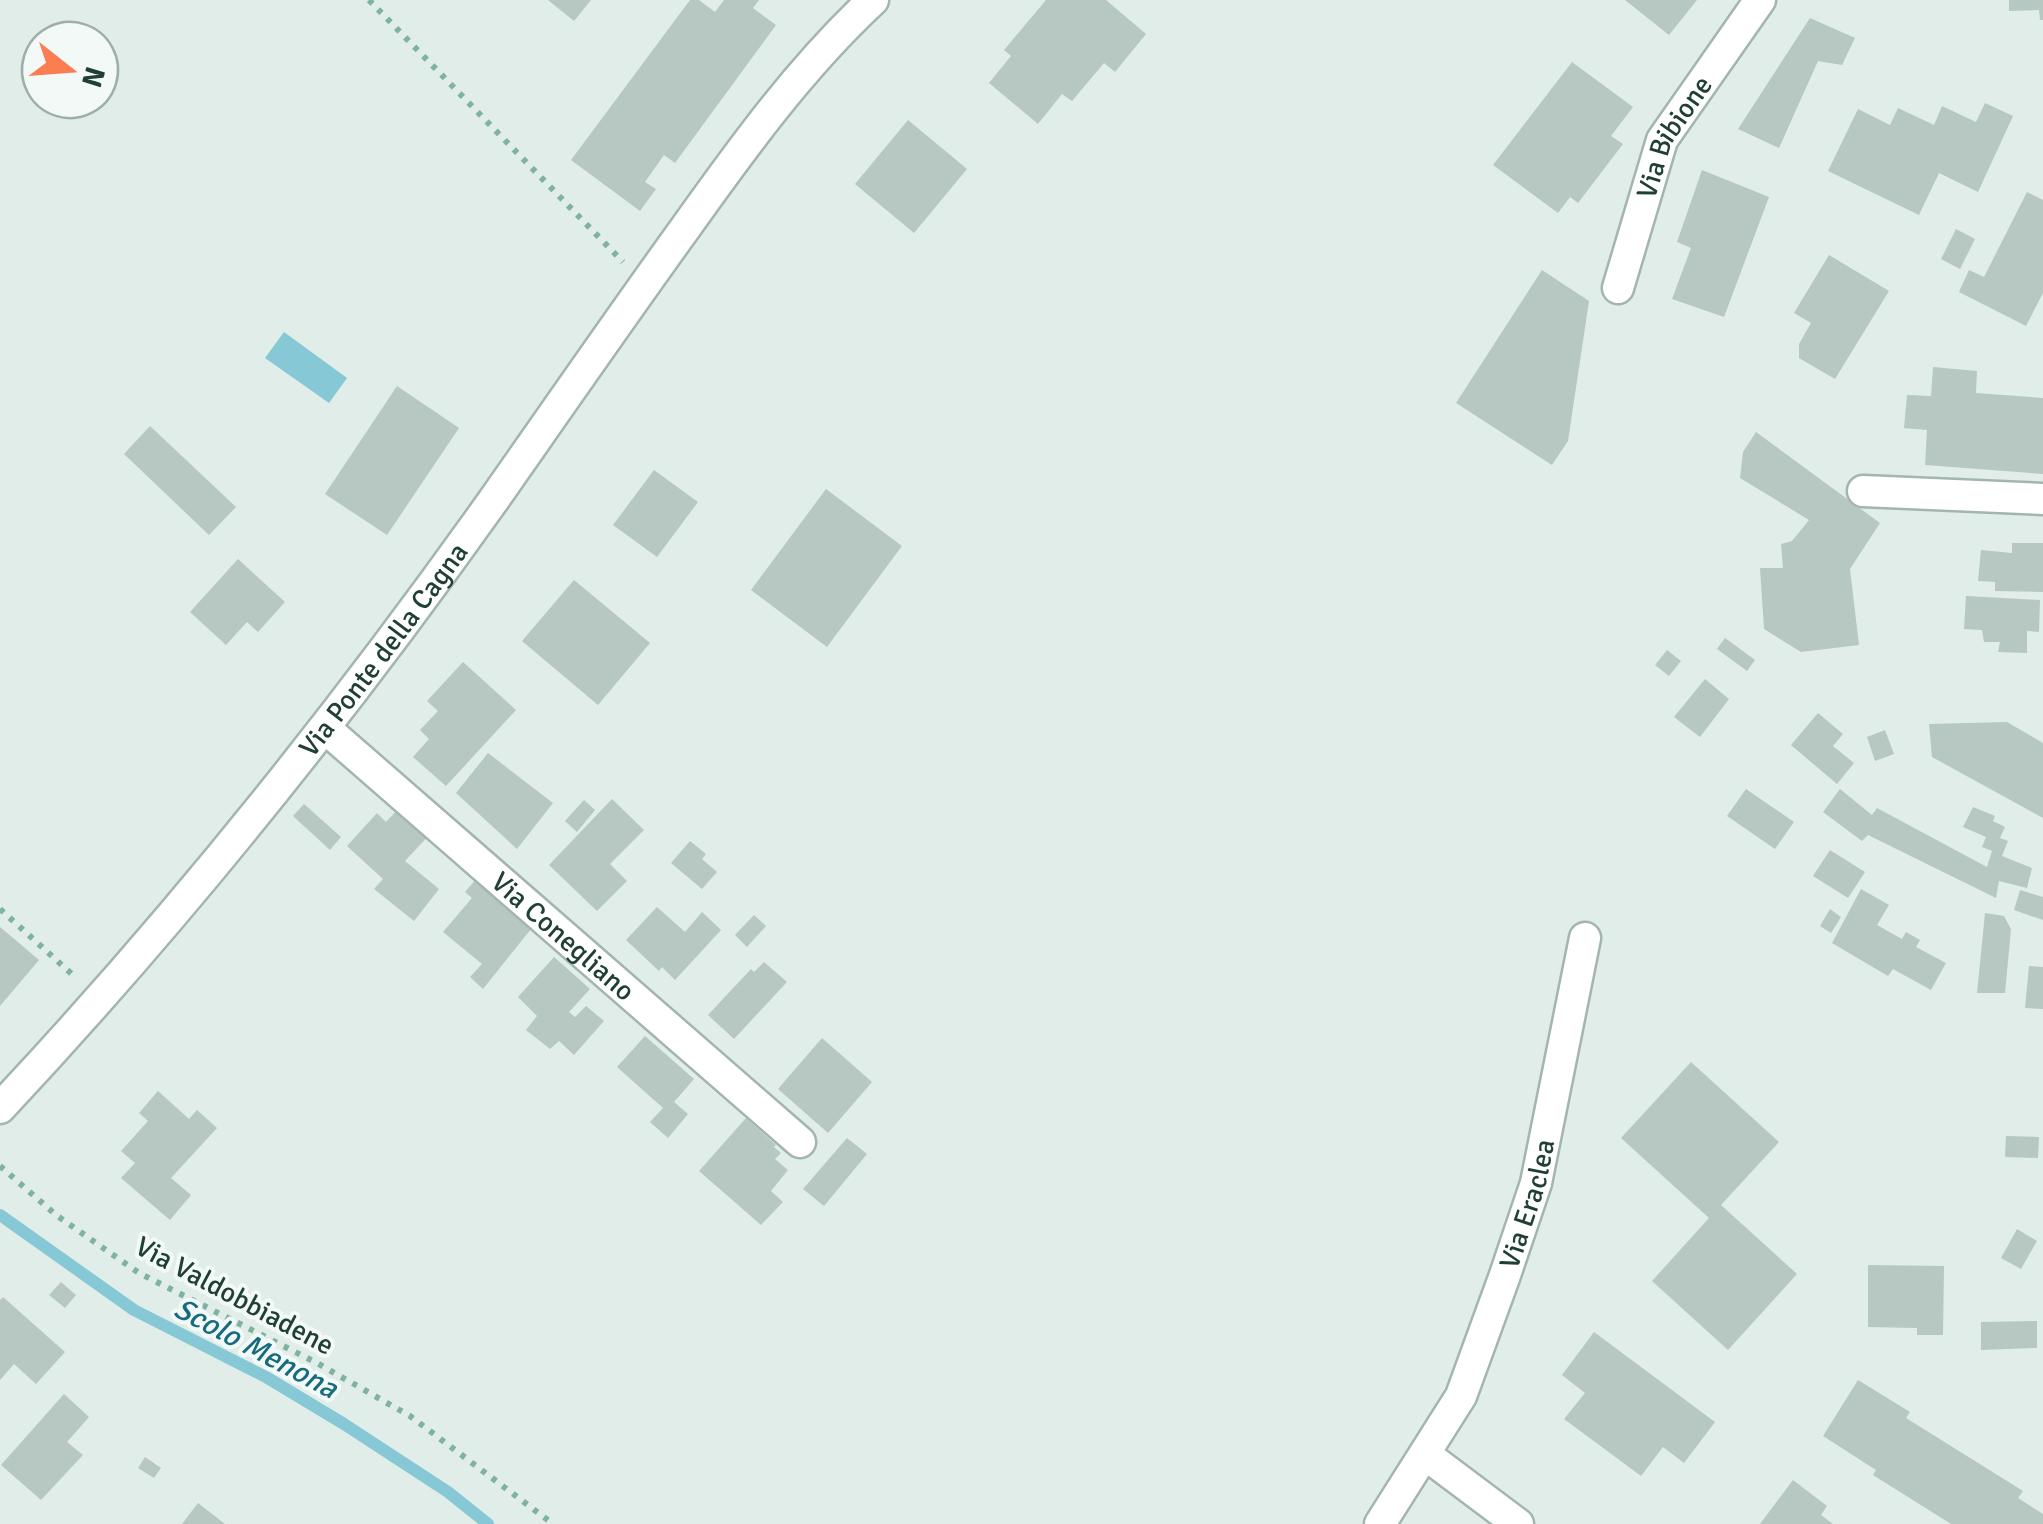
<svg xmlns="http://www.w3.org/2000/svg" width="2043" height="1524" font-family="Signika,sans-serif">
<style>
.water{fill:#86c8d5}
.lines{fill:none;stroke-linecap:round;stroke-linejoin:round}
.stream{stroke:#86c8d5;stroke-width:12}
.building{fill:#b6c8c1}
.street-casing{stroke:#a3b5af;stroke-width:35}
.path{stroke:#80b2a3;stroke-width:6;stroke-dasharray:5 8;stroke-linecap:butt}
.street{stroke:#fff;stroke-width:30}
.labels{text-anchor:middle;stroke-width:8;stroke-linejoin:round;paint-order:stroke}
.street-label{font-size:28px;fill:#203f37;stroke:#f2f9f6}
.water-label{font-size:30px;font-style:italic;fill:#176b7e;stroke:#f2f9f6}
</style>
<rect width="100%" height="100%" fill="#e1ede8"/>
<path class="water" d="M284,332L347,378L329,403L265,358Z"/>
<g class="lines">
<path class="stream" d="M0,1215L134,1310L266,1377L344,1424L448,1492L488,1524"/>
</g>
<g class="building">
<path d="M548,0H591L574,21Z"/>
<path d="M690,0H699L715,12L724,0H759L753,8L776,25L675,163L664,155L645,182L656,189L640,211L571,160Z"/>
<path d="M1046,0H1106L1146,34L1115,72L1104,63L1072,101L1062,94L1038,124L989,83L1011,56L1004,50Z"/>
<path d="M1625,0H1697L1669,35Z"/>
<path d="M2009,0H2043V20H2040L2039,10L2009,11Z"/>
<path d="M1810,18L1855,38L1842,65L1818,61L1779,148L1738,129Z"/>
<path d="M1572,62L1633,107L1611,136L1623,144L1578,203L1570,197L1558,213L1493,165Z"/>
<path d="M1985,103L2013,116L1978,192L1939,173L1919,215L1828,171L1858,109L1890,125L1898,108L1934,125L1942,106L1976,122Z"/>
<path d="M908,120L967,169L914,233L855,184Z"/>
<path d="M1702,170L1769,197L1724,317L1672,299L1691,248L1677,242Z"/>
<path d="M2027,192L2043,200V293L2026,326L1959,292L1969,270L1984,277Z"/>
<path d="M1956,229L1975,239L1960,269L1941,259Z"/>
<path d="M1829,255L1889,291L1835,379L1799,358V344L1811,323L1794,313Z"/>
<path d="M1542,270L1589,301L1568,441L1552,465L1456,403Z"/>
<path d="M1933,367L1977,371L1976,393L2043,398V474L1925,465L1927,430L1904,428L1907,395L1931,396Z"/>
<path d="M397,386L459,428L387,535L325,494Z"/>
<path d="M150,426L236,507L209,535L124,454Z"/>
<path d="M1756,432L1880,523L1850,569L1859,645L1801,652L1764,629L1760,568H1783L1781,544L1792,541L1809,520L1740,478L1743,452Z"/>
<path d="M654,470L698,502L657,557L613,525Z"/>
<path d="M826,489L902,546L827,647L751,590Z"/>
<path d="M2012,543H2043V592L1995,591V582L1978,581L1981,550L2012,553Z"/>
<path d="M238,559L285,602L258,632L247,622L226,645L190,612Z"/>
<path d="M574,580L650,643L598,705L522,641Z"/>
<path d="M1966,596L2040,600L2039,632L2027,631V653L1998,652L2000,642H1984L1982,630L1964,629Z"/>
<path d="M1725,638L1755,660L1747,671L1717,649Z"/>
<path d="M1667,650L1681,661L1669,676L1655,665Z"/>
<path d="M463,662L516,710L446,786L413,757L429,739L420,730L438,711L427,701Z"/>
<path d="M1705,679L1729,699L1700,737L1674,717Z"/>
<path d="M1818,713L1843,734L1833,746L1854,763L1837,784L1791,745Z"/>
<path d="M2007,722L2043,743V818L1932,757L1929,724Z"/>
<path d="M1885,730L1894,754L1875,761L1867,737Z"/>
<path d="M488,753L553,803L517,849L456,793Z"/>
<path d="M1746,789L1794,822L1775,849L1727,816Z"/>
<path d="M1840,789L1872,815L1877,808L1987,867L1992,851L1982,847L1986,837L1963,827L1973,807L1995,816L1993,821L2005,827L2000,838L2008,841L2002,856L2032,868L2027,888L1999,881L1996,898L1868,835L1862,841L1823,812Z"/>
<path d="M612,799L644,830L610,864L627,881L597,911L549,865Z"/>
<path d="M584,800L595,810L577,832L565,821Z"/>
<path d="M304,804L341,837L330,850L293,816Z"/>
<path d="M401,806L431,833L405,861L439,889L414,921L374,889L383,879L347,846L377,813L386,822Z"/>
<path d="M690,841L706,854L702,859L717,872L702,889L671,863Z"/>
<path d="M1830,850L1865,872L1848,898L1813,876Z"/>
<path d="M478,877L535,924L483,989L470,977L482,964L443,932L472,898L465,892Z"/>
<path d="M1861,889L1889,905L1877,925L1902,939L1906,932L1920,940L1916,947L1946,963L1931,990L1893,969L1888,976L1832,943Z"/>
<path d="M2020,890L2043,897V920L2014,910Z"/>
<path d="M657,907L685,932L702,912L721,930L675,980L662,967L659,971L626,940Z"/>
<path d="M1830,909L1841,917L1831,933L1820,926Z"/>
<path d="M1985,913L2004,916L2011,929L2005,993H1977Z"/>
<path d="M754,915L766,926L747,947L735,935Z"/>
<path d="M0,927L39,960L0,1006Z"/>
<path d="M554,957L590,989L569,1012L575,1017L586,1006L604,1021L574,1055L559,1041L550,1049L526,1030L537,1016L518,997Z"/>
<path d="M764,962L787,982L734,1039L708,1015L751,969L754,972Z"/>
<path d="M2029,966L2043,967V1009L2025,1008Z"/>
<path d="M645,1036L694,1079L674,1102L688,1114L668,1138L650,1122L663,1108L617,1067Z"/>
<path d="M822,1038L872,1082L828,1133L778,1089Z"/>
<path d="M1691,1062L1779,1142L1721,1205L1797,1274L1728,1350L1652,1281L1709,1218L1621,1138Z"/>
<path d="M158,1091L189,1119L197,1110L217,1128L171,1178L191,1195L170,1220L121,1178L135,1163L121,1151L148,1121L139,1113Z"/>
<path d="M746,1118L776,1145L774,1147L781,1153L775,1159L788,1170L771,1191L783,1202L761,1225L699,1171Z"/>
<path d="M2006,1136L2039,1137L2038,1158L2005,1157Z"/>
<path d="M847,1138L867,1154L824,1206L803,1189Z"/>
<path d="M2017,1229L2037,1241L2021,1269L2001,1258Z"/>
<path d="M1868,1265L1944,1266L1943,1335H1917V1328L1868,1327Z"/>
<path d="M61,1282L76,1295L65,1308L49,1295Z"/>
<path d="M3,1297L65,1352L36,1384L14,1364L0,1380V1300Z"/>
<path d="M2037,1321V1348L1981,1350V1322Z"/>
<path d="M1594,1332L1715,1422L1684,1463L1663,1447L1641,1476L1564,1419L1585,1393L1562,1375Z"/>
<path d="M1858,1380L1910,1412L1906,1418L2023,1491L2018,1498L2043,1514V1524H1951L1873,1475L1876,1470L1823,1436Z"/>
<path d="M64,1394L89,1417L67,1442L83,1455L41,1500L1,1465Z"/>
<path d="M145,1457L161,1468L154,1478L138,1468Z"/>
<path d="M1793,1480L1827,1506L1821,1515L1833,1524H1760Z"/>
<path d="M198,1503L225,1524H182Z"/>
</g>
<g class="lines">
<defs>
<g id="street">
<path id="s1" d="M1618,288L1662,140L1760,0"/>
<path d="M1863,491L2043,499"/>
<path id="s2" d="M326,729L800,1142"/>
<path id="s3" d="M0,1108C179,917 343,712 495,498C558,408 621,317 686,227C743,147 801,67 873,0"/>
<path d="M1426,1455L1518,1524"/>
<path id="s4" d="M1380,1524L1461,1396L1505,1275L1536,1183L1585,938"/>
</g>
</defs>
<use href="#street" class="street-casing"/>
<g class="path">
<path d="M369,0L623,262"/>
<path d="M0,909L74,976"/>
<path d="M0,1166L56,1215L139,1273L317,1363L410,1416L553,1524"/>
</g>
<use href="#street" class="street"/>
</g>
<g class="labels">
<g class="street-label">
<text dy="10" stroke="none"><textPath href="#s1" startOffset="162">Via Bibione</textPath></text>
<text dy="10" stroke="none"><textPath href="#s3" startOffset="598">Via Ponte della Cagna</textPath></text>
<text dy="10" stroke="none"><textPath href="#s2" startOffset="315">Via Conegliano</textPath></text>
<text dy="10" stroke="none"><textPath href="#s4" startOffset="355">Via Eraclea</textPath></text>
<text transform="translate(235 1295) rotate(28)" y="10">Via Valdobbiadene</text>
</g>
<g class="water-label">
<text transform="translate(256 1348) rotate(28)" y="10">Scolo Menona</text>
</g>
</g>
<g transform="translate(70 70) rotate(107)"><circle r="48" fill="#f2f9f6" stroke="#9eafaa" stroke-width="2.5"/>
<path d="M0-8L18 38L0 25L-18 38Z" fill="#fa7e52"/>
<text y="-15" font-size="28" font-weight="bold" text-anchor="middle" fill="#203f37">N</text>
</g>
</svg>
